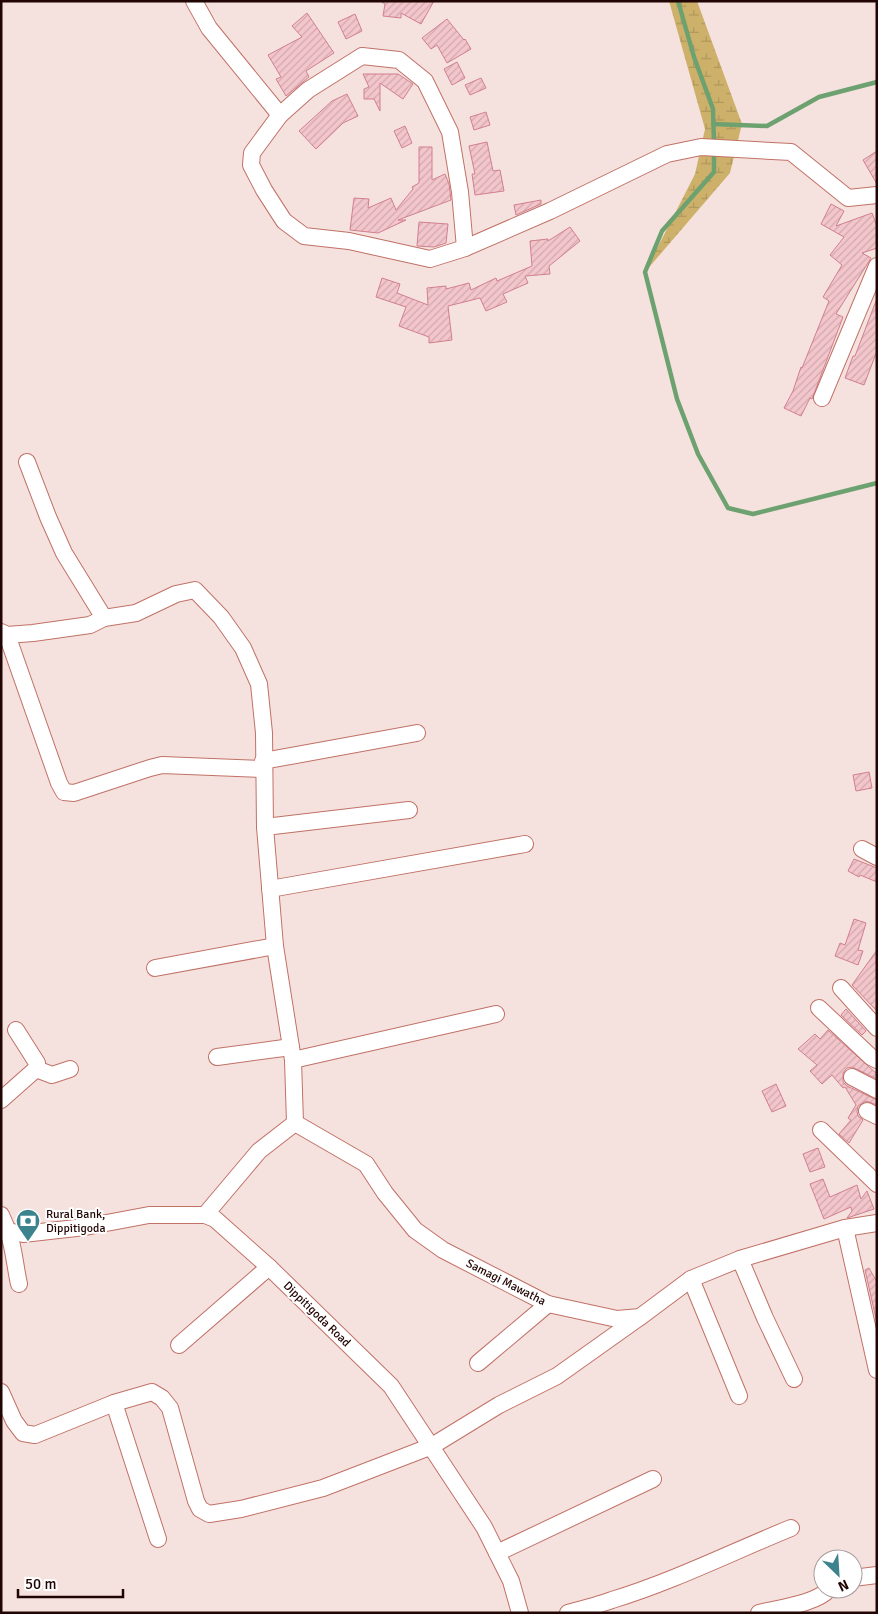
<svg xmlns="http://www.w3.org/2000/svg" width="878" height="1614" font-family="Signika,sans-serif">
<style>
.wetland{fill:url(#wetland-marsh)}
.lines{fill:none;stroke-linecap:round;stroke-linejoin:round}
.stream{stroke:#6da270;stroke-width:4.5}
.building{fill:url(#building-hatch);stroke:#d27f8d}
.minor-casing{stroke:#c17166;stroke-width:18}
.minor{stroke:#fff;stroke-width:16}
.labels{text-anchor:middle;stroke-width:4;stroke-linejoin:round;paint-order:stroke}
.poi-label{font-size:12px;fill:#210503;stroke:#fff;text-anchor:start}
.street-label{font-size:12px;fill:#210503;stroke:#fff}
</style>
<defs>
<pattern id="wetland-marsh" width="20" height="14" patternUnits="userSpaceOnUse" patternTransform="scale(1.25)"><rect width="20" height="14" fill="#cdb16b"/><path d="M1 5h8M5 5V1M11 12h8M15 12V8" fill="none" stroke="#b0975b"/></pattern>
<pattern id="building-hatch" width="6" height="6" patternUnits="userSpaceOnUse" patternTransform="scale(1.25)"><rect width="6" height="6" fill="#f3c6cc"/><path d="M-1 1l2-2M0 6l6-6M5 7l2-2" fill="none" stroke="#d0a9ae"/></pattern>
</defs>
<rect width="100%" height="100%" fill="#f5e2df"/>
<path class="wetland" d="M669,1H697L742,124L730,173L645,272L695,174L705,129Z"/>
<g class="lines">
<g class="stream">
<path d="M678,1L694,57L713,109L714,144"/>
<path d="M713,124L767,126L819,97L877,82"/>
<path d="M714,152V172L662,231L645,272L677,399L698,454L728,508L753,514L877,483"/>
</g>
</g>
<g class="building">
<path d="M380,1H434L421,24L401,13V18L383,16L385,4Z"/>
<path d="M307,13L334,53L306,71L309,77L286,96L276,79L281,77L268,55L302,37L292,26Z"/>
<path d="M355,14L362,31L346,39L338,22Z"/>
<path d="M447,19L464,40L465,39L471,49L447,63L437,45L431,49L422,38Z"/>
<path d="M457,62L465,78L452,85L444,69Z"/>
<path d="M363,74H398L413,84L403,99L380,83V111L374,99H364V89L369,87Z"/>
<path d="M481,78L486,88L470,95L465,85Z"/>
<path d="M347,94L358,116L343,123L316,149L299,131L332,101Z"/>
<path d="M486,112L490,125L474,130L470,117Z"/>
<path d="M405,126L412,143L402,148L394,131Z"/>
<path d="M487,142L493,171L500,170L504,191L475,195L472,174H475L469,146Z"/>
<path d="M419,147H432V180L445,174L449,184L451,200L398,220H406L378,233L350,230L354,198L369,199L368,208L391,198L396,210L413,189L412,187L419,183Z"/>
<path d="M877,151V184L863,160Z"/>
<path d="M541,200V204L516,215L514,205Z"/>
<path d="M831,204L844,211L836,226L872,213L877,226V248L862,253L871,258L836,314L843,317L812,399L810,398L801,416L784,408L793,391L801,367L802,368L829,301L823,297L842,265L830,255L844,237L821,224Z"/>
<path d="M419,222L448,224L446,243L434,247L417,246Z"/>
<path d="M570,227L580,241L549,266L550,274L525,276L528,283L503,294L507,302L486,311L480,298L448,306L452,340L429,343V337L399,326L406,307L376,297L382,278L400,284L397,293L428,305L427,288L446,286V289L469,283L471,290L496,278L497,281L532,266L530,241L548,239V241Z"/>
<path d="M876,301L877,351L864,385L845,378L853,356H855Z"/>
<path d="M869,772L872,788L856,791L853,775Z"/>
<path d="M854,859L877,868V882L860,875L859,877L848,871Z"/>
<path d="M854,919L866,923L858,950L863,951L858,965L835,956L840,943L845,945Z"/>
<path d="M877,950V1011L852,985Z"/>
<path d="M846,1009L866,1031L862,1035L841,1015Z"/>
<path d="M828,1030L877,1074V1079L852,1067L847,1068L843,1073V1082L847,1086L877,1100V1105L866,1101L858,1106L857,1111L858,1116L863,1120L849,1143L839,1134L851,1120L848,1118L856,1105L845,1087L843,1088L832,1075L822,1084L810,1071L817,1065L798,1049L815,1034L820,1039Z"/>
<path d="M776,1084L786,1106L772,1112L762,1091Z"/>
<path d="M818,1148L825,1167L810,1172L803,1154Z"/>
<path d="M823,1179L830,1197L857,1185L861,1199L867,1191L874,1209L847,1218L852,1211L851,1207L824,1219L810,1184Z"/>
<path d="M869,1268L877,1282V1323L865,1270Z"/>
</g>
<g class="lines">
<defs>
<g id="minor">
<path d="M194,1L209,28L280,115L252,153L251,165L264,190L284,221L304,236L349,241L430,259L465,248L550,211L667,154L701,147L791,152L848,198L877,195"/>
<path d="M280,115L308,90L362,56L399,60L425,81L450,132L460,192L465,248"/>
<path d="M822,398L877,266"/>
<path d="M27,462L48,517L64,553L104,618"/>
<path d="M1,632L7,635L33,633L90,625L104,618L136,613L176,594L195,590L221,617L243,648L259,684L264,733L265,827L275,946L293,1060L295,1123"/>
<path d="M7,635L59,783L64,792L74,793L150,768L162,765L263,769"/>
<path d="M263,761L417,733"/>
<path d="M265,827L409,810"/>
<path d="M862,849L877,857"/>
<path d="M270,889L525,844"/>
<path d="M155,968L275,946"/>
<path d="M841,988L877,1028"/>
<path d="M819,1008L871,1057L877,1060"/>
<path d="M217,1057L291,1047"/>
<path d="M293,1060L496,1014"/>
<path d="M36,1069L52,1075L70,1069"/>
<path d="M852,1077L877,1090"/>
<path d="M1,1100L36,1069L37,1063L16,1030"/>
<path d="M867,1111L877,1116"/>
<path d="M821,1130L877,1184"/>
<path d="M1,1215L8,1231L23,1234L85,1227L149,1215H205L215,1219L269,1267L391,1386L484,1527L511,1581L520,1613"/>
<path d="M205,1215L259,1151L295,1123L366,1164L385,1193L415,1230L443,1250L548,1304L617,1319L640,1317L691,1279L740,1259L845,1228L877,1223"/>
<path d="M845,1228L877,1370"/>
<path d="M8,1231C14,1248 15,1266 19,1284"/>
<path d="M740,1259L765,1318L794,1379"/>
<path d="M691,1279L739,1396"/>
<path d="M179,1345L269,1267"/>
<path d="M478,1363L548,1304"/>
<path d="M1,1392L14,1421L23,1433L35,1435L114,1403L152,1392L162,1398L170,1408L196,1501L200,1509L209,1514L241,1509L323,1488L432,1446L499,1405L557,1376L640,1317"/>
<path d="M114,1403L158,1539"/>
<path d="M497,1553L653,1479"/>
<path d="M853,1578L877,1575"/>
<path d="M568,1613C583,1609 598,1605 612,1600C674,1581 732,1552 791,1528"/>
<path d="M759,1613C778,1608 816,1604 829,1589"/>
</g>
</defs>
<use href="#minor" class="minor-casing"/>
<use href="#minor" class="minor"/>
</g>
<defs>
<symbol id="bank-pin" viewBox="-11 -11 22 30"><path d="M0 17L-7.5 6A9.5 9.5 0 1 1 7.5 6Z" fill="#3d838e" stroke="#fff"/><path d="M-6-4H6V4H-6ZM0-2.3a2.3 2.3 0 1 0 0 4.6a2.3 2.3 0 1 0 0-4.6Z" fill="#fff"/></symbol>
</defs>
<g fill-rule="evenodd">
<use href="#bank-pin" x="14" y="1207" width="28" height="38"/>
</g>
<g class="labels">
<g class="poi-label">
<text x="46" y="1218">Rural Bank,<tspan x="46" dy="14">Dippitigoda</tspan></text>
</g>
<g class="street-label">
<text transform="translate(506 1282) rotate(27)" y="4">Samagi Mawatha</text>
<text transform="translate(317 1314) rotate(44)" y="4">Dippitigoda Road</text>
</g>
</g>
<rect width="878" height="1614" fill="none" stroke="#210503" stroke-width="5"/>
<g transform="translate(838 1574) rotate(155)"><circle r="24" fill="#ffffff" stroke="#a69b9a"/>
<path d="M0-4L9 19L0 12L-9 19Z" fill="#3d838e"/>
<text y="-8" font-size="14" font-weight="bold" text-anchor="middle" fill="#210503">N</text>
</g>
<path d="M18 1589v8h105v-8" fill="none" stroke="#210503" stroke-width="2.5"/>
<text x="25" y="1589" font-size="15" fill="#210503" stroke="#ffffff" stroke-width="4" paint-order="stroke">50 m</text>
</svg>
